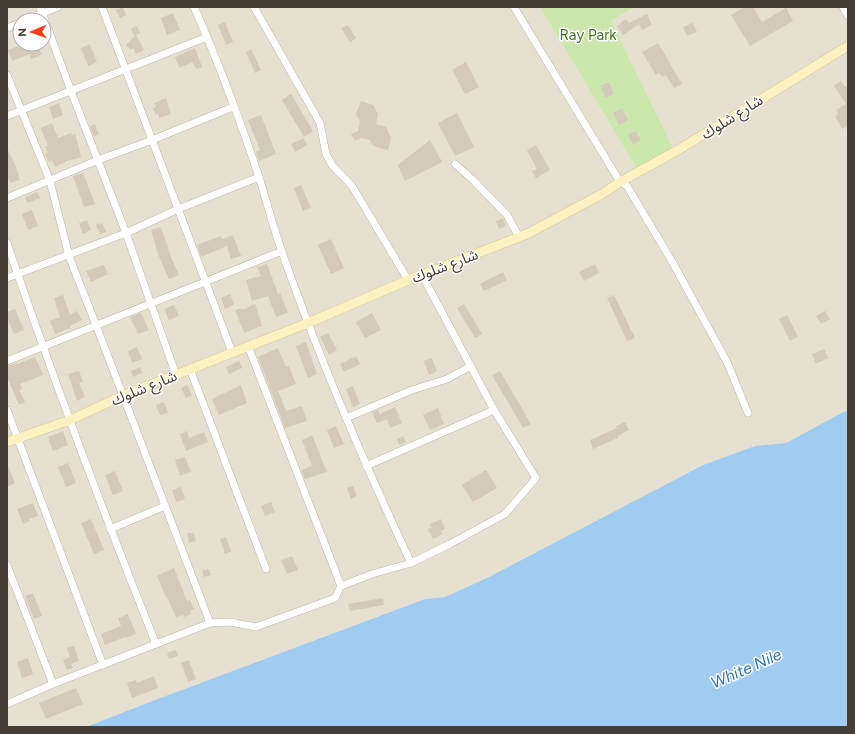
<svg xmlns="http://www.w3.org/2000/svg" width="855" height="734" font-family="Figtree,'Noto Sans Arabic',sans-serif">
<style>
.residential{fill:#e6e0d1;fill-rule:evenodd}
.green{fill:#cbe7ac}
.water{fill:#9fccf0}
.building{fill:#d3cab9}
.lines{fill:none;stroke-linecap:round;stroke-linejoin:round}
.street-casing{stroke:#bdb6a6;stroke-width:8}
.secondary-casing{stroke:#d5c595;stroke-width:10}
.street{stroke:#fff;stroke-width:7}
.secondary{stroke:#fef1c1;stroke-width:9}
.labels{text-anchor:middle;stroke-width:3;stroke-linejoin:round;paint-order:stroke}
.park-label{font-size:15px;fill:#437528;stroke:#fff}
.street-label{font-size:15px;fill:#443e34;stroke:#fff}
.water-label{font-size:16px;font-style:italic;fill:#2e75af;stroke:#fff}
</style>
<rect width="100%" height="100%" fill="#f2eee3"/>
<path class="residential" d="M7,7H540L637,169L673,148L611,21L635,7H848V413L844,411L786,443L755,446L703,465L489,577L445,597L425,599L155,700L86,727H7ZM20,20H44V44H20Z"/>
<path class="green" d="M540,7H635L611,21L673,148L637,169Z"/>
<path class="water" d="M845,411L848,413V727H86L155,700L425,599L445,597L489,577L703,465L755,446L786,443Z"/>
<g class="building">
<path d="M123,7L126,15L120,18L116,10Z"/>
<path d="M745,7H753L762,22L786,8L793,21L750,46L731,15Z"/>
<path d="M173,13L180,30L167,35L161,18Z"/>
<path d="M647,14L652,25L642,30L639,24L623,35L617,26L626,19L629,23Z"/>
<path d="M225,22L233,42L226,45L218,25Z"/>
<path d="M692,23L697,32L687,36L683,27Z"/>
<path d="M348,25L356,38L350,42L341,28Z"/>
<path d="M137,26L140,33L134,36L131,29Z"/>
<path d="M136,35L144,50L136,54L133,48L131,50L126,45Z"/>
<path d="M658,43L682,84L674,88L666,75L662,77L659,73L656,75L642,52Z"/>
<path d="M28,44H38L42,55L31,59L30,54L12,61L8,50L18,46L19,48Z"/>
<path d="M90,44L97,62L88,66L81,48Z"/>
<path d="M195,48L202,67L196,69L193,62L179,68L175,57Z"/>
<path d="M251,49L261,70L255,73L246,52Z"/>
<path d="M466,62L479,87L465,94L452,70Z"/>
<path d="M841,81L845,87L848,85V126L842,129L835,116L838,114L836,110L846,104L834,86Z"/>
<path d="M609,82L614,94L606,98L600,86Z"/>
<path d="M291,94L313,131L304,137L282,100Z"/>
<path d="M166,98L171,114L159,118L158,114L156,115L153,108L156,107L154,103Z"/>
<path d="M361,101L373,105L378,114L376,124L386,127L391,138L388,150L373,146L370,140L361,138L355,141L351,134L358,131L360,122L356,114Z"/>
<path d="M59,103L63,115L53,119L49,107Z"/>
<path d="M622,108L628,120L619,125L613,113Z"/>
<path d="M457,113L474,147L455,156L438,123Z"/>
<path d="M261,115L276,154L259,161L256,152L260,150L248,120Z"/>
<path d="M52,123L58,138L71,133L72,136L75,134L81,157L67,161L55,167L52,160L49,162L45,154L48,152L45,147L48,146L41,128Z"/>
<path d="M95,124L99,134L94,137L90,126Z"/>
<path d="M636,131L641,140L633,145L628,135Z"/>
<path d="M304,138L307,145L295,152L291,144Z"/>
<path d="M430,140L442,162L405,181L398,165Z"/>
<path d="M536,145L550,170L536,178L532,171L537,169L527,150Z"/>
<path d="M7,148L16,167L20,180L10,183L7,175Z"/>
<path d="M83,173L95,204L84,207L73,176Z"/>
<path d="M301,185L311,208L303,211L294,188Z"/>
<path d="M37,192L40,198L27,203L25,197Z"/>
<path d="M32,210L38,226L28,230L22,214Z"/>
<path d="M503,218L506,226L499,229L496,221Z"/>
<path d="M87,220L91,230L83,234L79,223Z"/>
<path d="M102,223L106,232L100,234L96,225Z"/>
<path d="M161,227L171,257L179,275L169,279L158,254L151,230Z"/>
<path d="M233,235L241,256L231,259L227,246L201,257L197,245L221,236L222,239Z"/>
<path d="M331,239L344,268L331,274L318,245Z"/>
<path d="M267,264L278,294L280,293L288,313L276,317L268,296L252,301L246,280L261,276L257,267Z"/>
<path d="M595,264L599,273L584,281L579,272Z"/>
<path d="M104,265L108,274L91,282L86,271Z"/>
<path d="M503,272L507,280L484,291L480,284Z"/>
<path d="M230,294L234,305L225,309L221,298Z"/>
<path d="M63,295L70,315L77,311L82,320L70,326V328L55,334L50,321L60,317L54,298Z"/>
<path d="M614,295L635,338L627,341L607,298Z"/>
<path d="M255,304L262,326L244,333L235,310L241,308L242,310Z"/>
<path d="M464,304L482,334L475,338L457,308Z"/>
<path d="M174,305L179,316L169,320L164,309Z"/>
<path d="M15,309L24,330L14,334L9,323L7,312Z"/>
<path d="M825,311L830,319L821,324L816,316Z"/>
<path d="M141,313L149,330L138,334L130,317Z"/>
<path d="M372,313L381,330L365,338L356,322Z"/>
<path d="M787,315L798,337L790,341L779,319Z"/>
<path d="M328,333L337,350L329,355L320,337Z"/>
<path d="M306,342L317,374L308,378L296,346Z"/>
<path d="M137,347L142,359L132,363L128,351Z"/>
<path d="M278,348L286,367L289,366L296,384L278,391L286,411L302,406L307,421L285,428L258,357Z"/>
<path d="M824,349L828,358L816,364L812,354Z"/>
<path d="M356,356L360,364L344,372L340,364Z"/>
<path d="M35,357L43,375L20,384L22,389L19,390L25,402L19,405L7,377V366L17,363V364Z"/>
<path d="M432,358L437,371L429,375L424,361Z"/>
<path d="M239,361L242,368L229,374L226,367Z"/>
<path d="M140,367L142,373L133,377L131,371Z"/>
<path d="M79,371L83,382L79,383L85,397L77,401L68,374Z"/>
<path d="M500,371L531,424L523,428L492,375Z"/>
<path d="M187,385L192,395L186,398L181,388Z"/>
<path d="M241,385L247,403L219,415L212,399Z"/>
<path d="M353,386L360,404L353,407L346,389Z"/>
<path d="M164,402L168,413L160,415L156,405Z"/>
<path d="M395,407L402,423L390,428L387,419L377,423L372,412L378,410L380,414Z"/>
<path d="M438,408L444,424L430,430L423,415Z"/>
<path d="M625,422L629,430L618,436V438L593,449L590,440L617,428L616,426Z"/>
<path d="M336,426L344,444L334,448L327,430Z"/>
<path d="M63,431L68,445L53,451L48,437Z"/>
<path d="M187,431L189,438L204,432L208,442L186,451L180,434Z"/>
<path d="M312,435L327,472L305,479L301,470L312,466L302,440Z"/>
<path d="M403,436L406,442L399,445L397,439Z"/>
<path d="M185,457L191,472L180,476L175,460Z"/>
<path d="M7,463L15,483L7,487Z"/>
<path d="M68,463L76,483L66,487L58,467Z"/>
<path d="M486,470L497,488L473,502L462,485Z"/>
<path d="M115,471L123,491L113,495L105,475Z"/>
<path d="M353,486L357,496L351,499L347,488Z"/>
<path d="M181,487L185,499L176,502L172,490Z"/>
<path d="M271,502L275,512L265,516L261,506Z"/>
<path d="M33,503L38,516L29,519L30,521L23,524L17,509Z"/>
<path d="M91,519L104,550L94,554L81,523Z"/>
<path d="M441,519L445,529L441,531L443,534L433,539L428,529L432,528L430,524Z"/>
<path d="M194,533L196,541L189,543L187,533Z"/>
<path d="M226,537L231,551L225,554L220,539Z"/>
<path d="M292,556L298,570L287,574L281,560Z"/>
<path d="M174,568L187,601L190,600L194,609L190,611L191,614L184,617L183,615L176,617L167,597H166L157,576Z"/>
<path d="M209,569L211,575L204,577L202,571Z"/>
<path d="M33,593L42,616L34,619L25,596Z"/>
<path d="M383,598L384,605L350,611L348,604Z"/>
<path d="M128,614L136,634L126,638L125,637L105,645L101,634L121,626L118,618Z"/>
<path d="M74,646L79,661L71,664L73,668L67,670L63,660L70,657L67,648Z"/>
<path d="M176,650L178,656L169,659L167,653Z"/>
<path d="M28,658L33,674L22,678L17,662Z"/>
<path d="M189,660L196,679L188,682L181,663Z"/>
<path d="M154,676L158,688L132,698L127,683L136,680L137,683Z"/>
<path d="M76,688L83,704L46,719L39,703Z"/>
</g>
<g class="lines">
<defs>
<g id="street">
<path d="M40,7L71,91L126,233L176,375"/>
<path d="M102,7L232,352"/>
<path d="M194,7C218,61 240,120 259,177C267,202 273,227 282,252C319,358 363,461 411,563"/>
<path d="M254,7L320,123L326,154L332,165L352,186L408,280"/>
<path d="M514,7L620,182L627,186L673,263L727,362L748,413"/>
<path d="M843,7L848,16"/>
<path d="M26,20L58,7"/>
<path d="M7,28L20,23"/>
<path d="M7,75L50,181L69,256L96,325L210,623L53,684L7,704"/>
<path d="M7,116L207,37"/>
<path d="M455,164L472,179L507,215L519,237"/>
<path d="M7,198L98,160L152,140L233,107"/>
<path d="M7,243C53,378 103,512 156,644"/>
<path d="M7,278L126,233L178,209L259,177"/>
<path d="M248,346L341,586"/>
<path d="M7,361L282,251"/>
<path d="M190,369L266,569"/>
<path d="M7,410L103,665"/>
<path d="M346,418L412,390L447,379L471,366"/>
<path d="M366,466L494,410"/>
<path d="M110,529L165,506"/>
<path d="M7,565L53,684"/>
<path d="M210,623L230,622L256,627L335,598L341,586L372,574L411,563L450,544L505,514L536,478L494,410L422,275"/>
</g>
<path id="secondary" d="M7,442L70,420L122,396L308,323L408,280L527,234L602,194L620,182L678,150L848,46"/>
</defs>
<use href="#street" class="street-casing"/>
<use href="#secondary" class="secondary-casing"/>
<use href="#street" class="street"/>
<use href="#secondary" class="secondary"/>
</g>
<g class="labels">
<g class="park-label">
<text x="588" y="40">Ray Park</text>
</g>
<g class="street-label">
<text transform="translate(732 117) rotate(-32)" y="5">شارع شلوك</text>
<text transform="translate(445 266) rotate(-21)" y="5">شارع شلوك</text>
<text transform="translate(144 388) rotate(-22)" y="5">شارع شلوك</text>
</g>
<g class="water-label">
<text transform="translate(746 668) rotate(-24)" y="6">White Nile</text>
</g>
</g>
<rect width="855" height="734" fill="none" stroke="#443e34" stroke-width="16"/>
<g transform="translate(32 32) rotate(268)"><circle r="19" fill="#ffffff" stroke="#b4b2ae"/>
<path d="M0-3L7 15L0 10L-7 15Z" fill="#fa3b13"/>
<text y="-6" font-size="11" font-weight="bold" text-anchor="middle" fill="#443e34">N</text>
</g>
</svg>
